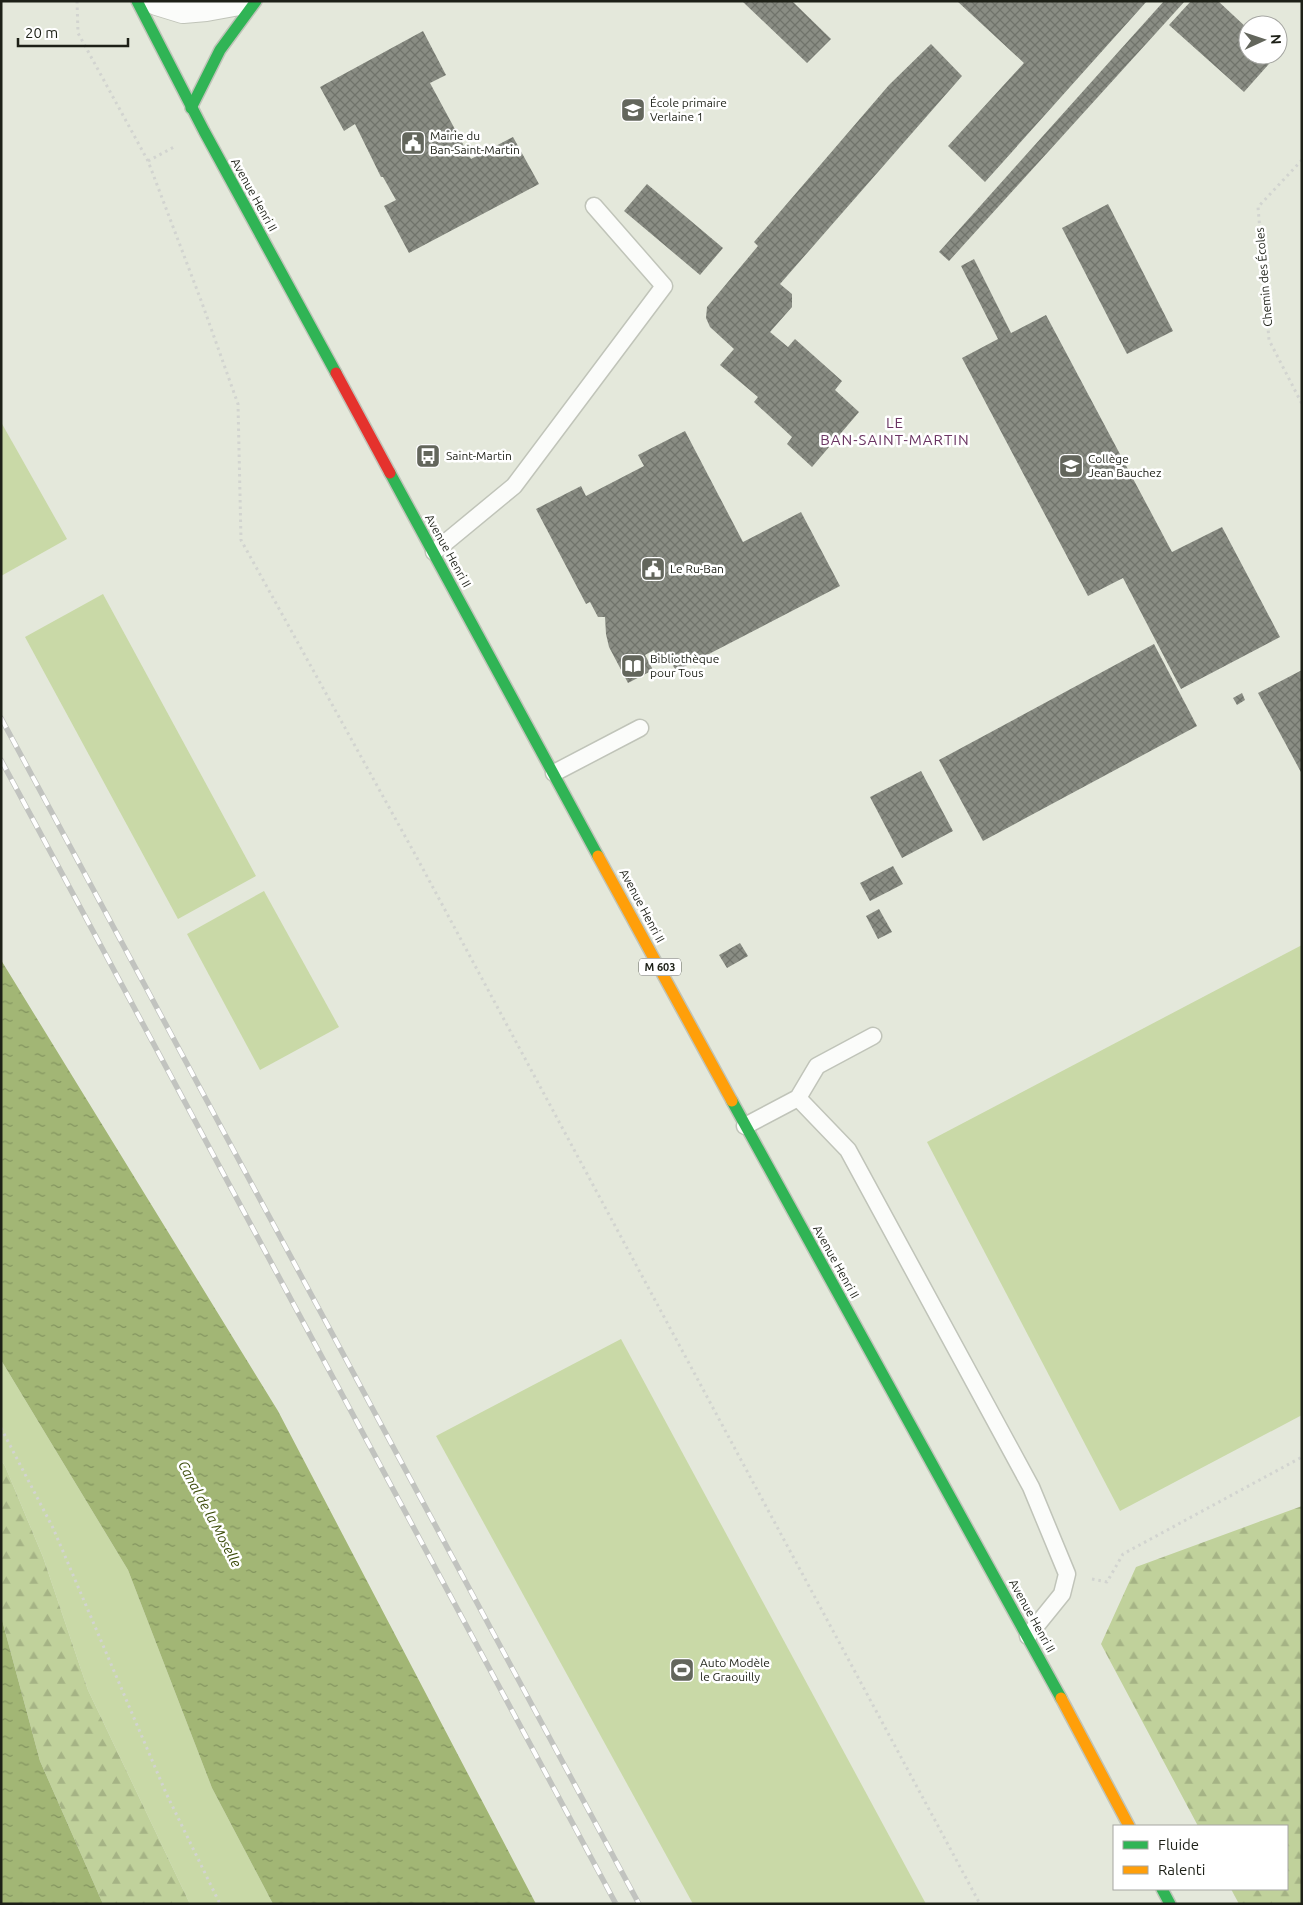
<svg xmlns="http://www.w3.org/2000/svg" width="1303" height="1905" font-family="Ubuntu,sans-serif">
<style>
.grass{fill:#c9d9a7}
.forest{fill:url(#forest-firs)}
.water{fill:url(#water-ripples)}
.building{fill:url(#building-cross-hatch)}
.lines{fill:none;stroke-linecap:round;stroke-linejoin:round}
.lane-casing{stroke:#c0c4b9;stroke-width:19}
.street-casing{stroke:#c0c4b9;stroke-width:30}
.fast-casing{stroke:#c0c4b9;stroke-width:14}
.slow-casing{stroke:#c0c4b9;stroke-width:14}
.jam-casing{stroke:#c0c4b9;stroke-width:14}
.path{stroke:#d2d4d0;stroke-width:3;stroke-dasharray:2.5 4;stroke-linecap:butt}
.lane{stroke:#fbfcfa;stroke-width:16}
.street{stroke:#fbfcfa;stroke-width:28}
.fast{stroke:#30b455;stroke-width:11}
.slow{stroke:#ff9f0a;stroke-width:11}
.jam{stroke:#e5322d;stroke-width:11}
.rail-casing{stroke:#c1c3bf;stroke-width:5.5}
.rail{stroke:#fff;stroke-width:4;stroke-dasharray:11;stroke-linecap:butt}
.labels{text-anchor:middle;stroke-width:5;stroke-linejoin:round;paint-order:stroke}
.shield{fill:#fff;stroke:#61635d;stroke-width:1}
.shield-label{font-size:11px;font-weight:bold;fill:#1d2017}
.poi-label{font-size:12px;fill:#1d2017;stroke:#fff;text-anchor:start}
.street-label{font-size:12px;fill:#1d2017;stroke:#fff}
.water-label{font-size:14px;font-style:italic;fill:#3c4c0a;stroke:#fff}
.quarter-label{font-size:15px;letter-spacing:1px;fill:#6a3462;stroke:#fff}
</style>
<defs>
<pattern id="forest-firs" width="22" height="20" patternUnits="userSpaceOnUse" patternTransform="scale(1.25)"><rect width="22" height="20" fill="#c0d19b"/><path d="M5 1l3.5 6h-7zM16 11l3.5 6h-7z" fill="#a5b385"/></pattern>
<pattern id="water-ripples" width="26" height="14" patternUnits="userSpaceOnUse" patternTransform="scale(1.25)"><rect width="26" height="14" fill="#a2b675"/><path d="M2 4q2-2 4 0t4 0M15 11q2-2 4 0t4 0" fill="none" stroke="#83945f"/></pattern>
<pattern id="building-cross-hatch" width="8" height="8" patternUnits="userSpaceOnUse" patternTransform="scale(1.25)"><rect width="8" height="8" fill="#8a8d84"/><path d="M0 0l8 8M0 8l8-8" fill="none" stroke="#70736b"/></pattern>
</defs>
<rect width="100%" height="100%" fill="#e4e8db"/>
<g class="grass">
<path d="M1,422L67,539L1,576Z"/>
<path d="M103,594L256,876L178,919L25,637Z"/>
<path d="M264,891L339,1027L260,1070L187,934Z"/>
<path d="M1302,945V1415L1120,1511L927,1142Z"/>
<path d="M621,1339L926,1904H693L436,1436Z"/>
<path d="M1,1360L128,1570L212,1788L273,1904H190L88,1690L43,1557L5,1466L1,1460Z"/>
</g>
<g class="forest">
<path d="M1,1460L5,1466L43,1557L88,1690L190,1904H103L40,1761L1,1616Z"/>
<path d="M1302,1506V1904H1239L1231,1889H1287V1826H1198L1101,1644L1136,1567Z"/>
</g>
<g class="water">
<path d="M1,960L278,1411L536,1904H273L212,1788L128,1570L1,1360Z"/>
<path d="M1,1616L40,1761L103,1904H1Z"/>
</g>
<g class="building">
<path d="M742,1H792L831,39L807,63Z"/>
<path d="M957,1H1147L985,182L948,146L1024,63Z"/>
<path d="M1164,1H1185L949,261L939,252Z"/>
<path d="M1191,1H1218L1248,29V55H1277L1244,92L1169,25Z"/>
<path d="M423,31L446,75L430,83L471,159L513,137L539,184L409,253L384,206L396,200L383,177H381L355,124L344,131L320,87Z"/>
<path d="M931,44L962,76L780,284L792,294V307L770,332L788,347L795,339L842,381L835,390L859,412L812,467L787,444L792,437L754,402L758,397L720,365L734,349L710,327L706,318L707,307L758,246L754,242L889,85Z"/>
<path d="M647,184L723,248L700,275L624,211Z"/>
<path d="M1108,204L1173,331L1127,354L1062,228Z"/>
<path d="M974,259L1011,333L1046,315L1172,552L1222,527L1280,637L1181,689L1123,578L1088,596L962,358L998,339L961,266Z"/>
<path d="M685,431L743,542L801,512L840,586L676,671L670,660L661,664L654,650L645,655L653,670L628,683L609,647L606,634L605,617H598L590,602L586,604L536,509L581,486L586,496L644,466L638,455Z"/>
<path d="M1154,644L1197,726L983,841L939,760Z"/>
<path d="M1302,670V774L1258,693Z"/>
<path d="M1242,693L1245,700L1237,705L1233,698Z"/>
<path d="M921,771L953,831L902,858L870,797Z"/>
<path d="M893,866L903,884L870,901L860,883Z"/>
<path d="M879,909L892,932L878,939L866,916Z"/>
<path d="M740,943L748,956L727,968L719,955Z"/>
</g>
<g class="lines">
<defs>
<g id="lane">
<path d="M434,552L514,486L664,286L594,206"/>
<path d="M554,773L640,728"/>
<path d="M798,1098L848,1150L1031,1487L1067,1574L1062,1594L1028,1636"/>
<path d="M745,1126L798,1098L817,1066L873,1036"/>
</g>
<path id="street" d="M157,1L183,9L206,7L239,1"/>
<g id="fast">
<path d="M137,1L204,131L336,373"/>
<path d="M191,108L220,50L256,1"/>
<path d="M390,473L598,856"/>
<path d="M732,1101L1061,1698"/>
<path d="M1162,1889L1170,1904"/>
</g>
<g id="slow">
<path d="M598,856L732,1101"/>
<path d="M1061,1698L1129,1826"/>
</g>
<path id="jam" d="M336,373L390,473"/>
</defs>
<use href="#lane" class="lane-casing"/>
<use href="#street" class="street-casing"/>
<use href="#fast" class="fast-casing"/>
<use href="#slow" class="slow-casing"/>
<use href="#jam" class="jam-casing"/>
<g class="path">
<path d="M77,1L78,33L148,161L202,303L238,404L241,540L416,856L980,1904"/>
<path d="M1302,160L1258,207L1269,340L1302,404"/>
<path d="M148,161L174,147"/>
<path d="M1,1428L53,1528L166,1793L220,1904"/>
<path d="M1092,1579L1107,1582L1123,1554L1302,1457"/>
</g>
<use href="#lane" class="lane"/>
<use href="#street" class="street"/>
<use href="#fast" class="fast"/>
<use href="#slow" class="slow"/>
<use href="#jam" class="jam"/>
<defs>
<g id="rail">
<path d="M1,718L639,1904"/>
<path d="M1,760L616,1904"/>
</g>
</defs>
<use href="#rail" class="rail-casing"/>
<use href="#rail" class="rail"/>
</g>
<defs>
<symbol id="school-square" viewBox="-11 -11 22 22"><rect x="-9" y="-9" width="18" height="18" rx="4" fill="#63665c" stroke="#fff"/><path d="M0-5L7-2L0 1L-7-2ZM-4 1L0 2.5L4 1V4Q0 6-4 4Z" fill="#fff"/></symbol>
<symbol id="civic-square" viewBox="-11 -11 22 22"><rect x="-9" y="-9" width="18" height="18" rx="4" fill="#63665c" stroke="#fff"/><path d="M-.6-6.5H3V-4.5H.6V-3L4-1V1h2V6H-6V1h2V-1L-.6-3ZM-1.2 2.5V6h2.4V2.5Z" fill="#fff"/></symbol>
<symbol id="bus-square" viewBox="-11 -11 22 22"><rect x="-9" y="-9" width="18" height="18" rx="4" fill="#63665c" stroke="#fff"/><path d="M-5-6H5V4H4V6H2V4H-2V6H-4V4H-5ZM-3.5-4V0h7V-4ZM-3.5 1.2v1.5H-2V1.2ZM2 1.2v1.5H3.5V1.2Z" fill="#fff"/></symbol>
<symbol id="library-square" viewBox="-11 -11 22 22"><rect x="-9" y="-9" width="18" height="18" rx="4" fill="#63665c" stroke="#fff"/><path d="M-6-4Q-3-5.5-.7-3.5V5Q-3 3-6 4ZM6-4Q3-5.5 .7-3.5V5Q3 3 6 4Z" fill="#fff"/></symbol>
<symbol id="stadium-square" viewBox="-11 -11 22 22"><rect x="-9" y="-9" width="18" height="18" rx="4" fill="#63665c" stroke="#fff"/><path d="M0-5a6.5 5 0 1 0 0 10a6.5 5 0 1 0 0-10ZM-3.5-1.8h7v3.6h-7Z" fill="#fff"/></symbol>
</defs>
<g fill-rule="evenodd">
<use href="#school-square" x="619" y="96" width="28" height="28"/>
<use href="#civic-square" x="399" y="129" width="28" height="28"/>
<use href="#bus-square" x="414" y="442" width="28" height="28"/>
<use href="#school-square" x="1057" y="452" width="28" height="28"/>
<use href="#civic-square" x="639" y="555" width="28" height="28"/>
<use href="#library-square" x="619" y="652" width="28" height="28"/>
<use href="#stadium-square" x="668" y="1656" width="28" height="28"/>
</g>
<g class="labels">
<rect class="shield" x="639" y="958.5" width="42" height="17" rx="4"/>
<g class="shield-label">
<text x="660" y="971">M 603</text>
</g>
<g class="poi-label">
<text x="650" y="107">École primaire<tspan x="650" dy="14">Verlaine 1</tspan></text>
<text x="430" y="140">Mairie du<tspan x="430" dy="14">Ban-Saint-Martin</tspan></text>
<text x="446" y="460">Saint-Martin</text>
<text x="1088" y="463">Collège<tspan x="1088" dy="14">Jean Bauchez</tspan></text>
<text x="670" y="573">Le Ru-Ban</text>
<text x="650" y="663">Bibliothèque<tspan x="650" dy="14">pour Tous</tspan></text>
<text x="700" y="1667">Auto Modèle<tspan x="700" dy="14">le Graouilly</tspan></text>
</g>
<g class="street-label">
<text transform="translate(254 195) rotate(61)" y="4">Avenue Henri II</text>
<text transform="translate(1264 277) rotate(-95)" y="4">Chemin des Écoles</text>
<text transform="translate(448 551) rotate(61)" y="4">Avenue Henri II</text>
<text transform="translate(642 906) rotate(62)" y="4">Avenue Henri II</text>
<text transform="translate(836 1262) rotate(61)" y="4">Avenue Henri II</text>
<text transform="translate(1032 1616) rotate(61)" y="4">Avenue Henri II</text>
</g>
<g class="water-label">
<text transform="translate(210 1514) rotate(62)" y="5">Canal de la Moselle</text>
</g>
<g class="quarter-label">
<text x="895" y="428">LE<tspan x="895" dy="17">BAN-SAINT-MARTIN</tspan></text>
</g>
</g>
<rect width="1303" height="1905" fill="none" stroke="#1d2017" stroke-width="5"/>
<rect x="1113" y="1825" width="175" height="65" fill="#ffffff" stroke="#a5a6a2"/>
<rect x="1123" y="1841" width="25" height="8" fill="#30b455" stroke="#a5a6a2"/>
<text x="1158" y="1850" font-size="15" fill="#1d2017">Fluide</text>
<rect x="1123" y="1866" width="25" height="8" fill="#ff9f0a" stroke="#a5a6a2"/>
<text x="1158" y="1875" font-size="15" fill="#1d2017">Ralenti</text>
<g transform="translate(1263 40) rotate(87)"><circle r="24" fill="#ffffff" stroke="#a5a6a2"/>
<path d="M0-4L9 19L0 12L-9 19Z" fill="#63665c"/>
<text y="-8" font-size="14" font-weight="bold" text-anchor="middle" fill="#1d2017">N</text>
</g>
<path d="M18 38v8h110v-8" fill="none" stroke="#1d2017" stroke-width="2.5"/>
<text x="25" y="38" font-size="15" fill="#1d2017" stroke="#ffffff" stroke-width="4" paint-order="stroke">20 m</text>
</svg>
